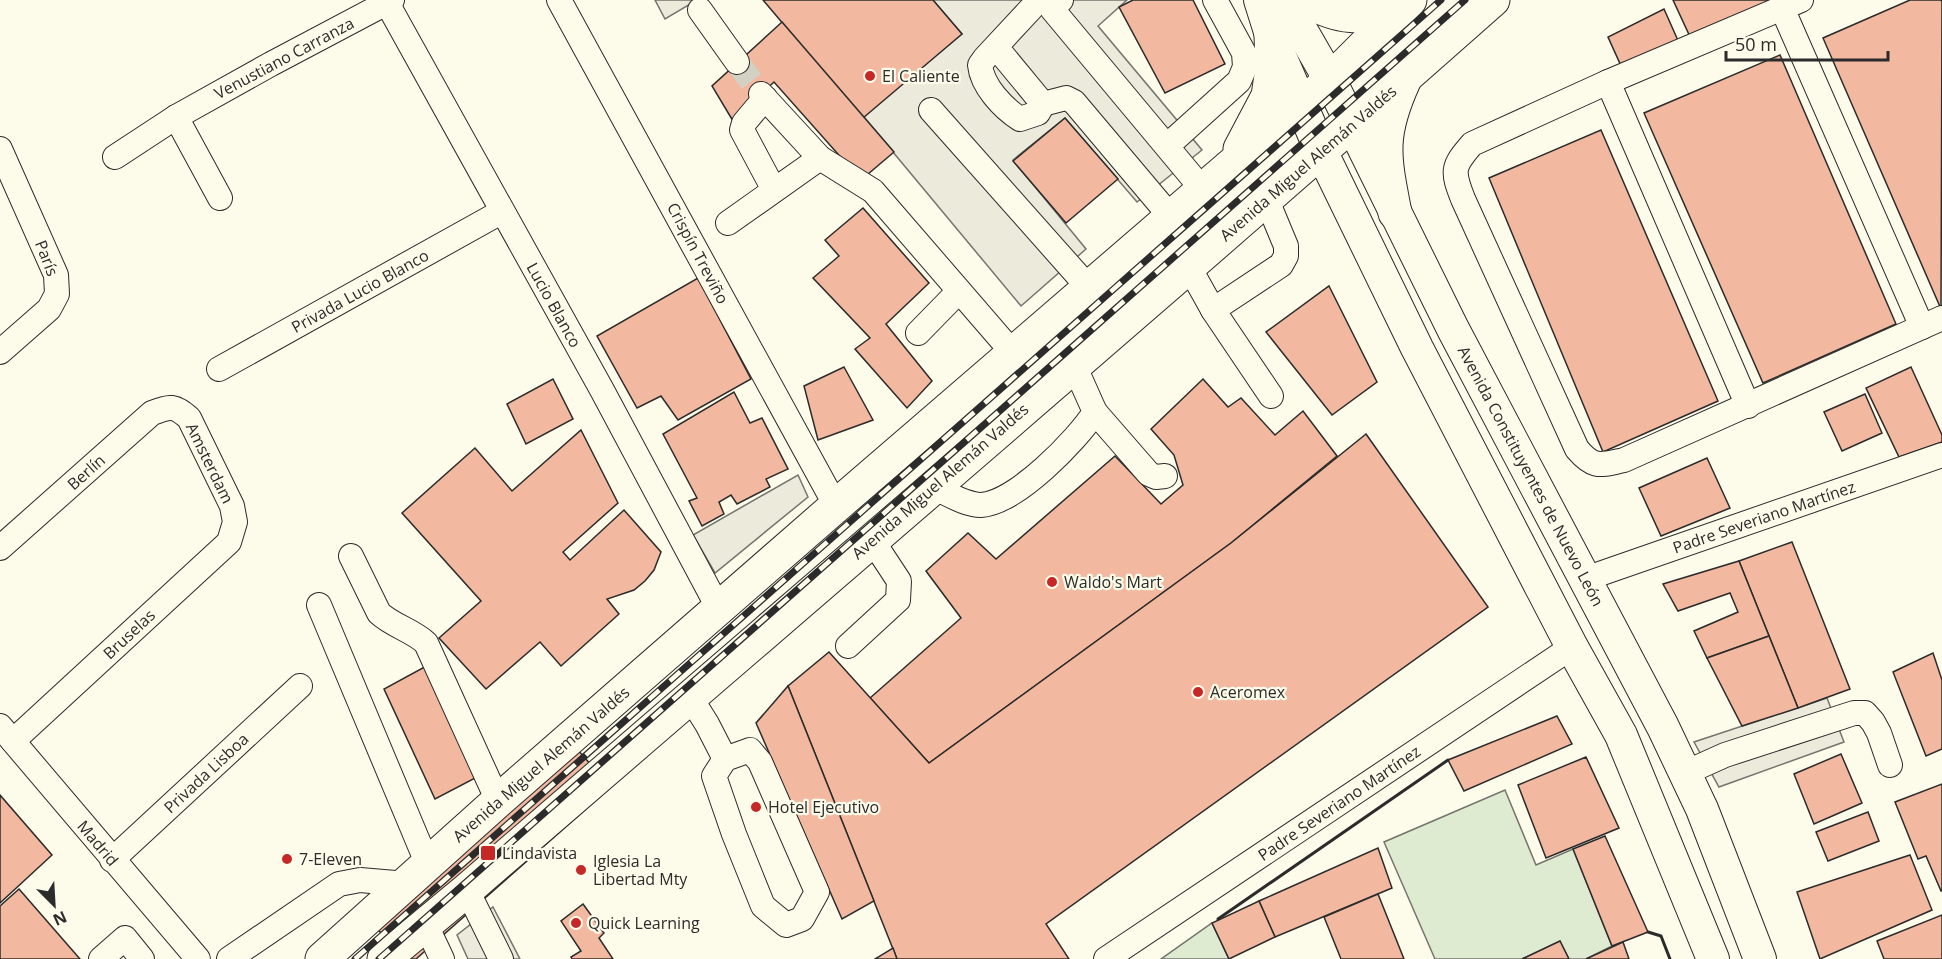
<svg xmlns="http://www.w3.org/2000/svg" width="1942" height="959" font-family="'Open Sans',sans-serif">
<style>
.green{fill:#deebd1;stroke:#74746e;stroke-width:1.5}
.parking{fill:#eceadb;stroke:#74746e;stroke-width:1.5}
.building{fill:#f2b8a0;stroke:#2b2b2b;stroke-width:1.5}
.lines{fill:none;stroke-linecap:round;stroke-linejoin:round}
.minor-tunnel{stroke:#d3d1c4;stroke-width:24;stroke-dasharray:24 12;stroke-linecap:butt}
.minor-casing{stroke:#2b2b2b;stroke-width:26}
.major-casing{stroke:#2b2b2b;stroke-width:34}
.highway-casing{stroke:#2b2b2b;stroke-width:35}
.minor{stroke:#fdfbea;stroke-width:24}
.major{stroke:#fdfbea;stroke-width:32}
.highway{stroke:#fdfbea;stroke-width:33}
.rail-casing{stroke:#2b2b2b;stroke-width:7}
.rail{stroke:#fdfbea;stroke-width:4.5;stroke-dasharray:14;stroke-linecap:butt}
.wall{stroke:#2b2b2b;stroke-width:3}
.poi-dot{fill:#c62828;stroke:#fdfbea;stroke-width:2}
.labels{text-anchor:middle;stroke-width:4.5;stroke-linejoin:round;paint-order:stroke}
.street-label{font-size:16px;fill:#2b2b2b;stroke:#fdfbea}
.poi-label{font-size:16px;fill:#2b2b2b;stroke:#fdfbea;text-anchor:start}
</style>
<rect width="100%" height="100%" fill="#fdfbea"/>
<g class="green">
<path d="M1505,790L1536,865L1573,849L1612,946L1586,959H1569L1560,941L1522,959H1435L1384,842Z"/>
<path d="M1212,923L1229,959H1161Z"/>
</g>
<g class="parking">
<path d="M655,0H697L665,19Z"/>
<path d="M933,0H1127L1098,26L1202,150L1137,202L1065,118L1013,160L1086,249L1021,306L863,116L962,34Z"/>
<path d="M798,475L808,497L715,573L693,535Z"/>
<path d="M1827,698L1844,742L1719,787L1694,742Z"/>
<path d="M493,907L520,959H468L457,935Z"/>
</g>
<g class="building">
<path d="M763,0H933L962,34L863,118Z"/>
<path d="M1133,0H1193L1225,64L1165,93L1119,7Z"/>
<path d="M1673,0H1788L1692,41Z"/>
<path d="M1910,0H1941L1942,2L1941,309L1823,38Z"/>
<path d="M1664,9L1680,45L1622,68L1608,37Z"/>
<path d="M782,22L894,152L861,180L774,82L733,121L712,86Z"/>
<path d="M1780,55L1896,324L1763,383L1644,113Z"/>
<path d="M1065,118L1118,179L1066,223L1013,161Z"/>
<path d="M1601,130L1718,401L1603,452L1489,178Z"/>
<path d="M863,208L929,283L886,324L932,381L907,408L855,349L870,338L813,278L839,256L825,240Z"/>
<path d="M698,278L751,379L678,420L661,396L637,408L597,336Z"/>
<path d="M1329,286L1377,382L1332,415L1266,332Z"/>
<path d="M844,367L873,420L818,440L804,386Z"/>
<path d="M1911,367L1942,435V442L1899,457L1866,388Z"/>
<path d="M553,379L573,419L526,444L507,404Z"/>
<path d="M1203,379L1228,407L1241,398L1275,435L1303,411L1337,456L1231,543L929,763L870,698L961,618L926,571L968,533L996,559L1115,456L1161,504L1183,485L1174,455L1151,429Z"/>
<path d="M734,392L750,423L762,418L788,469L766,479L770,487L737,504L731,495L719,502L724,514L702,526L689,501L697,498L663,434Z"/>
<path d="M1865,394L1882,433L1842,451L1824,412Z"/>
<path d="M581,430L618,503L563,552L570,560L624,510L661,552L654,570L645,581L634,590L607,599L619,614L561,666L540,642L486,689L439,638L481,601L402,513L475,448L512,491Z"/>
<path d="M1366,434L1488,607L1046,924L1069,959H897L788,686L829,652L929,763L1231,543Z"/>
<path d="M1707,458L1730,508L1661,536L1639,488Z"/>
<path d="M1792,542L1850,689L1798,708L1739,561Z"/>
<path d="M1739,561L1769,636L1707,658L1694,631L1738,612L1730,593L1678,611L1663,584Z"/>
<path d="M1769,636L1798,708L1742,726L1707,658Z"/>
<path d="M1933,653L1942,680V749L1926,756L1893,672Z"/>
<path d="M430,664L481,775L435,799L384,689Z"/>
<path d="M788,686L874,901L842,919L756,723Z"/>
<path d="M1557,716L1572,744L1464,791L1448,760Z"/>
<path d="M567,738L611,787L416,959H404L366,916Z"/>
<path d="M1841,754L1862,803L1814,824L1794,774Z"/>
<path d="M1586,757L1619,828L1546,858L1518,785Z"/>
<path d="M1942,784V891H1941L1926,856L1918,859L1895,802Z"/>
<path d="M0,795L52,855L0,903Z"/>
<path d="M1868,812L1879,841L1828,861L1816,832Z"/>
<path d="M1605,836L1648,932L1612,946L1573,849Z"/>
<path d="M1378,848L1392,888L1275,937L1259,901Z"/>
<path d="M1910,855L1932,910L1820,959L1797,892Z"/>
<path d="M19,889L80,959H0V906Z"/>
<path d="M1378,894L1404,959H1341L1324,917Z"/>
<path d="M1259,901L1275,937L1229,959L1212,923Z"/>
<path d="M583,904L604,933L599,938L613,959H572L571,957L581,951L561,921Z"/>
<path d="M1942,915V959H1884L1877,941Z"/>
<path d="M1560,941L1569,959H1522Z"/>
<path d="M1623,942L1629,959H1586Z"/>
<path d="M893,948L897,959H875Z"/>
</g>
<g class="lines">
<path class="minor-tunnel" d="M737,62L761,94"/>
<defs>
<g id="minor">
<path d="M559,0L836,506"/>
<path d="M1061,0L1052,9L1203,190"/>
<path d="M1801,0L1608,82L1472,144C1452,167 1452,171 1463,199L1577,449C1594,469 1600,465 1624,460L1942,318"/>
<path d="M387,3L602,390L719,609"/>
<path d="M1782,8L1922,327"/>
<path d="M700,10L737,62"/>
<path d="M996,47L1043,104L1038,113L1020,119C1003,108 982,86 980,65L985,58L1039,0"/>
<path d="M1608,82L1748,406"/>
<path d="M761,94L820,158L873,191L1013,353"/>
<path d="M765,98L744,123L742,130L774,190"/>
<path d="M1043,104L1066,98L1074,102L1171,217"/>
<path d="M931,110L1089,288"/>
<path d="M176,117L220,198"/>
<path d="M1167,146L1239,81L1245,67L1244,53L1215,0"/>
<path d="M0,149L56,275L57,294L49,309L0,352"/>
<path d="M115,157L176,117L271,64L392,0"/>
<path d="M728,223L820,158"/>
<path d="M1189,267L1213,310L1271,396"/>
<path d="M1213,310L1281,265L1286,256V246L1266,198"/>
<path d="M918,333L959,291"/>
<path d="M219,369L501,212"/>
<path d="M1095,412L1149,474L1156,477L1165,476"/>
<path d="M933,487C947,493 965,505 981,505C1016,503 1077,440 1095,412L1074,365"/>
<path d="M0,548L152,413C171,406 174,405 189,418L232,506L235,522L229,542L13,741"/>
<path d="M351,556L379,613C393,626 412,630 426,643L498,801"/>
<path d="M1585,579L1942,455"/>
<path d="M319,605L428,865"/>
<path d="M848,646L898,600L899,581L872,540"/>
<path d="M690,697L707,724L725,759"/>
<path d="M0,726L198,959"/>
<path d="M750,750L760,762L817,892L802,919L786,925L763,906L734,834L714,776L725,759Z"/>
<path d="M1685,773L1725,755L1854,713H1865L1873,722L1879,733L1890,765"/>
<path d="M112,860L300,686"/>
<path d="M467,890L501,959"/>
<path d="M426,925L442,959"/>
<path d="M101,959L125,938L142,959"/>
<path d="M229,959L339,884L360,880L407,884"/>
<path d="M1106,959L1572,647"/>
</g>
<g id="major">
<path d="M1260,0L1271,35L1321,151L1417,348L1572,647L1621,735L1713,959"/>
<path d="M1284,0L1330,80L1453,329L1663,727L1702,809L1760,959"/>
</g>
<g id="highway">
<path d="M1305,0C1341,20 1360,18 1399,11"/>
<path d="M1240,149L1268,96L1272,69L1271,35"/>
<path d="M1395,213C1384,156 1379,136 1404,81"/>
<path d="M322,959L498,801L836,506L1330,80L1410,0"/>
<path d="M384,959L467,890C809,594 1154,300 1493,0"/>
</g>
</defs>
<use href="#minor" class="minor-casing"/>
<use href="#major" class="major-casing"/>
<use href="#highway" class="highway-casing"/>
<use href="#minor" class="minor"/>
<use href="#major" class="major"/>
<use href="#highway" class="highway"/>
<defs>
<g id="rail">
<path d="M355,959L1441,0"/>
<path d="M379,959L1465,0"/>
</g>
</defs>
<use href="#rail" class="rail-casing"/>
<use href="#rail" class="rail"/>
<g class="wall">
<path d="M1218,919L1448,760"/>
<path d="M1648,932L1661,936L1670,959"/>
</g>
</g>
<g class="poi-dot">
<circle cx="870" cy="76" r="6"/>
<circle cx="1052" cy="582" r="6"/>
<circle cx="1198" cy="692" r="6"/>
<circle cx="756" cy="807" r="6"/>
<rect x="480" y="845" width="16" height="16" rx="3"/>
<circle cx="287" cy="859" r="6"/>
<circle cx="581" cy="870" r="6"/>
<circle cx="576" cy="923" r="6"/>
</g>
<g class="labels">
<g class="street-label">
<text transform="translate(284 58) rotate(-28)" y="6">Venustiano Carranza</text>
<text transform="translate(1308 163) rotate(-41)" y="6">Avenida Miguel Alemán Valdés</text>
<text transform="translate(698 253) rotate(62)" y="6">Crispín Treviño</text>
<text transform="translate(47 258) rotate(69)" y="6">París</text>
<text transform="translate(360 291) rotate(-29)" y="6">Privada Lucio Blanco</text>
<text transform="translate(554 305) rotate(61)" y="6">Lucio Blanco</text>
<text transform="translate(210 463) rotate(64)" y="6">Amsterdam</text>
<text transform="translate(86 472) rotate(-42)" y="6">Berlín</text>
<text transform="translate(1531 476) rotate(62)" y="6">Avenida Constituyentes de Nuevo León</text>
<text transform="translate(940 481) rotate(-41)" y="6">Avenida Miguel Alemán Valdés</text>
<text transform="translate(1764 517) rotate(-19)" y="6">Padre Severiano Martínez</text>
<text transform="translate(129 634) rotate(-43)" y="6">Bruselas</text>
<text transform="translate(541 764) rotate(-41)" y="6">Avenida Miguel Alemán Valdés</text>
<text transform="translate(206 773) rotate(-43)" y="6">Privada Lisboa</text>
<text transform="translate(1339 803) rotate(-34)" y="6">Padre Severiano Martínez</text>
<text transform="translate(98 843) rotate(50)" y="6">Madrid</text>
</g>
<g class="poi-label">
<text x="882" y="82">El Caliente</text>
<text x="1064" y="588">Waldo's Mart</text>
<text x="1210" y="698">Aceromex</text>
<text x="768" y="813">Hotel Ejecutivo</text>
<text x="502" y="859">Lindavista</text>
<text x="299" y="865">7-Eleven</text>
<text x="593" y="867">Iglesia La<tspan x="593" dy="18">Libertad Mty</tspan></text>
<text x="588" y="929">Quick Learning</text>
</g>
</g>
<g transform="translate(54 905) rotate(156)" stroke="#fdfbea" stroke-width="4.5" paint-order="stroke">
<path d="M0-4.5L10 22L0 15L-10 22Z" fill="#2b2b2b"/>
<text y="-9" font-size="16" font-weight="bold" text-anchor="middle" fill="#2b2b2b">N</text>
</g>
<path d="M1726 51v9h162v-9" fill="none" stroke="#2b2b2b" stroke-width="3"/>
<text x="1735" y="51" font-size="18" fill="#2b2b2b" stroke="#fdfbea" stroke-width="4.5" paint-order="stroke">50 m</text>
</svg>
